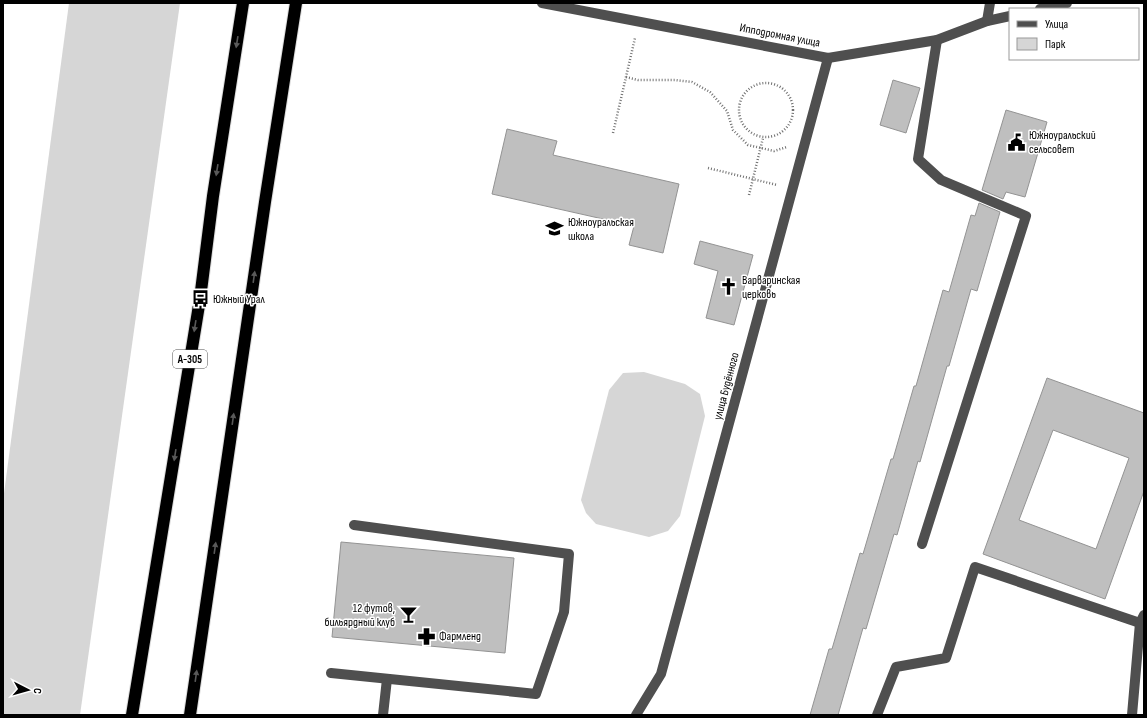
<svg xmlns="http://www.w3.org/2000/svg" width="1147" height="718" font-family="'Sofia Sans Condensed',sans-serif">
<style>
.green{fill:#d6d6d6}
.building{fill:#bfbfbf;stroke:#939393;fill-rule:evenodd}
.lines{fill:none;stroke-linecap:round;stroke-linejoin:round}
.highway-casing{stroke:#dbdbdb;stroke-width:14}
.path{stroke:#717171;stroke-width:2.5;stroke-dasharray:1 2;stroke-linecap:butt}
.minor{stroke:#4f4f4f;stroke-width:10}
.highway{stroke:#000;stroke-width:12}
.oneway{fill:#595959}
.labels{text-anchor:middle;stroke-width:3;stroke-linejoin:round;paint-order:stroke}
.shield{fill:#fff;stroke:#4c4c4c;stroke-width:1}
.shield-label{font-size:11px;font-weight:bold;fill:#000}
.street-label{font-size:12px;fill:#000;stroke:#fff}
.poi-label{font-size:12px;fill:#000;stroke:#fff;text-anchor:start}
</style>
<rect width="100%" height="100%" fill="#fff"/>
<g class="green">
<path d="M69,3H180L80,715H3V501Z"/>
<path d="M644,372L685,384L700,394L705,416L680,516L668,531L649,537L596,524L586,513L581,500L609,390L623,373Z"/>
</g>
<g class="building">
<path d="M893,80L920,88L906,133L880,125Z"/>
<path d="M1006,110L1047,122L1025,197L1006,192L1003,199L982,190Z"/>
<path d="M507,129L557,141L553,155L679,184L663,253L629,245L634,226L492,194Z"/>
<path d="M979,203L1000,212L977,291L971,289L949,366H947L920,462L918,461L897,535L894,534L866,629L863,628L838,715H810L829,649H832L860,553L863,554L891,459H893L914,386H916L943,290L949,292L971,215L975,216Z"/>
<path d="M700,241L753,255L734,325L706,318L718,271L694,264Z"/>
<path d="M1047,378L1144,413V491L1105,599L983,554ZM1053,430L1129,458L1096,549L1019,520Z"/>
<path d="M341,542L514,558L505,653L332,637Z"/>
</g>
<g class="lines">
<defs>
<g id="highway">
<path d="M132,715L200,299L213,196L243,3"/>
<path d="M190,715L265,202L296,3"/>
</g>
</defs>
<use href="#highway" class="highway-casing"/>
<g class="path">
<path d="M626,77L638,80H675L692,82L710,92L727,111L733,130L748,145L774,151L787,147"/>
<circle cx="766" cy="110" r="27"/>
<path d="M613,133L635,38"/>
<path d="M708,168L777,185"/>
<path d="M749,195L763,138"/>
</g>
<g class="minor">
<path d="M542,3L828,58L937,40L987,21L1010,16"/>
<path d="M1040,9L1067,3"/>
<path d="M987,21L990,3"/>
<path d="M922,544L1026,216L941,180L918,159L937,40"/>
<path d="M331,673L536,694L564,612L569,554L354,525"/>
<path d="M383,715L387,679"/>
<path d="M636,715L661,674L828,58"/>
<path d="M877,715L896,667L946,658L975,567L1140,623"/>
<path d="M1132,715L1140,623L1144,615"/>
</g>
<use href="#highway" class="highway"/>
</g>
<defs><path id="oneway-solid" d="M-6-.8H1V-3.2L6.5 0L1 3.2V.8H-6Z"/></defs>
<g class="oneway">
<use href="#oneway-solid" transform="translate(237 42) rotate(99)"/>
<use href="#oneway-solid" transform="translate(217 170) rotate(99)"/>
<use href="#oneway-solid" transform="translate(254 277) rotate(-82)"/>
<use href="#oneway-solid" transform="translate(195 326) rotate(99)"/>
<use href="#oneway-solid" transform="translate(233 419) rotate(-82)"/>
<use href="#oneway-solid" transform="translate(175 455) rotate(99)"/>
<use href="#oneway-solid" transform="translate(215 548) rotate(-82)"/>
<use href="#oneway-solid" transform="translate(196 676) rotate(-82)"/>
</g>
<defs>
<symbol id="civic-bare" viewBox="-9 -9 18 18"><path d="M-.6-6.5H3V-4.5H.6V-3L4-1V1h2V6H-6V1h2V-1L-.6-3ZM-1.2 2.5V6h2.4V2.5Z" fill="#000" stroke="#fff" stroke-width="2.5" paint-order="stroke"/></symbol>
<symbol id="school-bare" viewBox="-9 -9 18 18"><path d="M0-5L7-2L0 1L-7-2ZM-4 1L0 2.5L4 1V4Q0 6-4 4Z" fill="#000" stroke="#fff" stroke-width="2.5" paint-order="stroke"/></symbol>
<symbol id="church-bare" viewBox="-9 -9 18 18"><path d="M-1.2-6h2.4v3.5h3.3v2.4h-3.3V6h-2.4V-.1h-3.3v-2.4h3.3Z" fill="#000" stroke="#fff" stroke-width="2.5" paint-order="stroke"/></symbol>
<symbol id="bus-bare" viewBox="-9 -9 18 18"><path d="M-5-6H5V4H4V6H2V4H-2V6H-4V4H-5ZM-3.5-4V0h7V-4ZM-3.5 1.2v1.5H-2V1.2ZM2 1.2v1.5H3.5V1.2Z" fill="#000" stroke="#fff" stroke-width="2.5" paint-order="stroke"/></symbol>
<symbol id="bar-bare" viewBox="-9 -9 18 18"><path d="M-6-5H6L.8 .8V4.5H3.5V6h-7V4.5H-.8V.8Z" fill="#000" stroke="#fff" stroke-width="2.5" paint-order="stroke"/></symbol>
<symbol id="pharmacy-bare" viewBox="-9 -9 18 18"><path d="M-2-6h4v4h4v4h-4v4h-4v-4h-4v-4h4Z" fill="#000" stroke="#fff" stroke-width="2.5" paint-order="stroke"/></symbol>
</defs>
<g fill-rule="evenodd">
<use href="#civic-bare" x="1004" y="130" width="25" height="25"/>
<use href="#school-bare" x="542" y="216" width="25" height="25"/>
<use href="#church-bare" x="716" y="274" width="25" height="25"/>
<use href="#bus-bare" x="188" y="286" width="25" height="25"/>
<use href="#bar-bare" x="396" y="602" width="25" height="25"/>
<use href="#pharmacy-bare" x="414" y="624" width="25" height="25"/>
</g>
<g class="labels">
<rect class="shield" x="173" y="350" width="34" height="18" rx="3"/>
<g class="shield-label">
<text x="190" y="363">А-305</text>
</g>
<g class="street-label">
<text transform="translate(780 35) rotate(11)" y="4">Ипподромная улица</text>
<text transform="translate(726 386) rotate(-75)" y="4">улица Будённого</text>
</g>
<g class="poi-label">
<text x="1029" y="139">Южноуральский<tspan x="1029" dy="14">сельсовет</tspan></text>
<text x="568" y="226">Южноуральская<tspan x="568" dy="14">школа</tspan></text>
<text x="742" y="284">Варваринская<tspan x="742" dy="14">церковь</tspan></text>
<text x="213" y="303">Южный Урал</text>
<text x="395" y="612" text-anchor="end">12 футов,<tspan x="395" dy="14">бильярдный клуб</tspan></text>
<text x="439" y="640">Фармленд</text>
</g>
</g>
<rect width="1147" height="718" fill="none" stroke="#000000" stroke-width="8"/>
<rect x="1009" y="8" width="130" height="52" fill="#ffffff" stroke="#999999"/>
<rect x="1017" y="21" width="20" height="6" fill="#4f4f4f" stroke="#999999"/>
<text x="1045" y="28" font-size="12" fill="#000000">Улица</text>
<rect x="1017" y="38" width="20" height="12" fill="#d6d6d6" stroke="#999999"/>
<text x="1045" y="48" font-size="12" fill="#000000">Парк</text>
<g transform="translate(28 690) rotate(96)" stroke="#ffffff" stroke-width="3" paint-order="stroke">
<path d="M0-3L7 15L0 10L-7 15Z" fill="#000000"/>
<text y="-6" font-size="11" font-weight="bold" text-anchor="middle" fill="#000000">С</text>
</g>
</svg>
